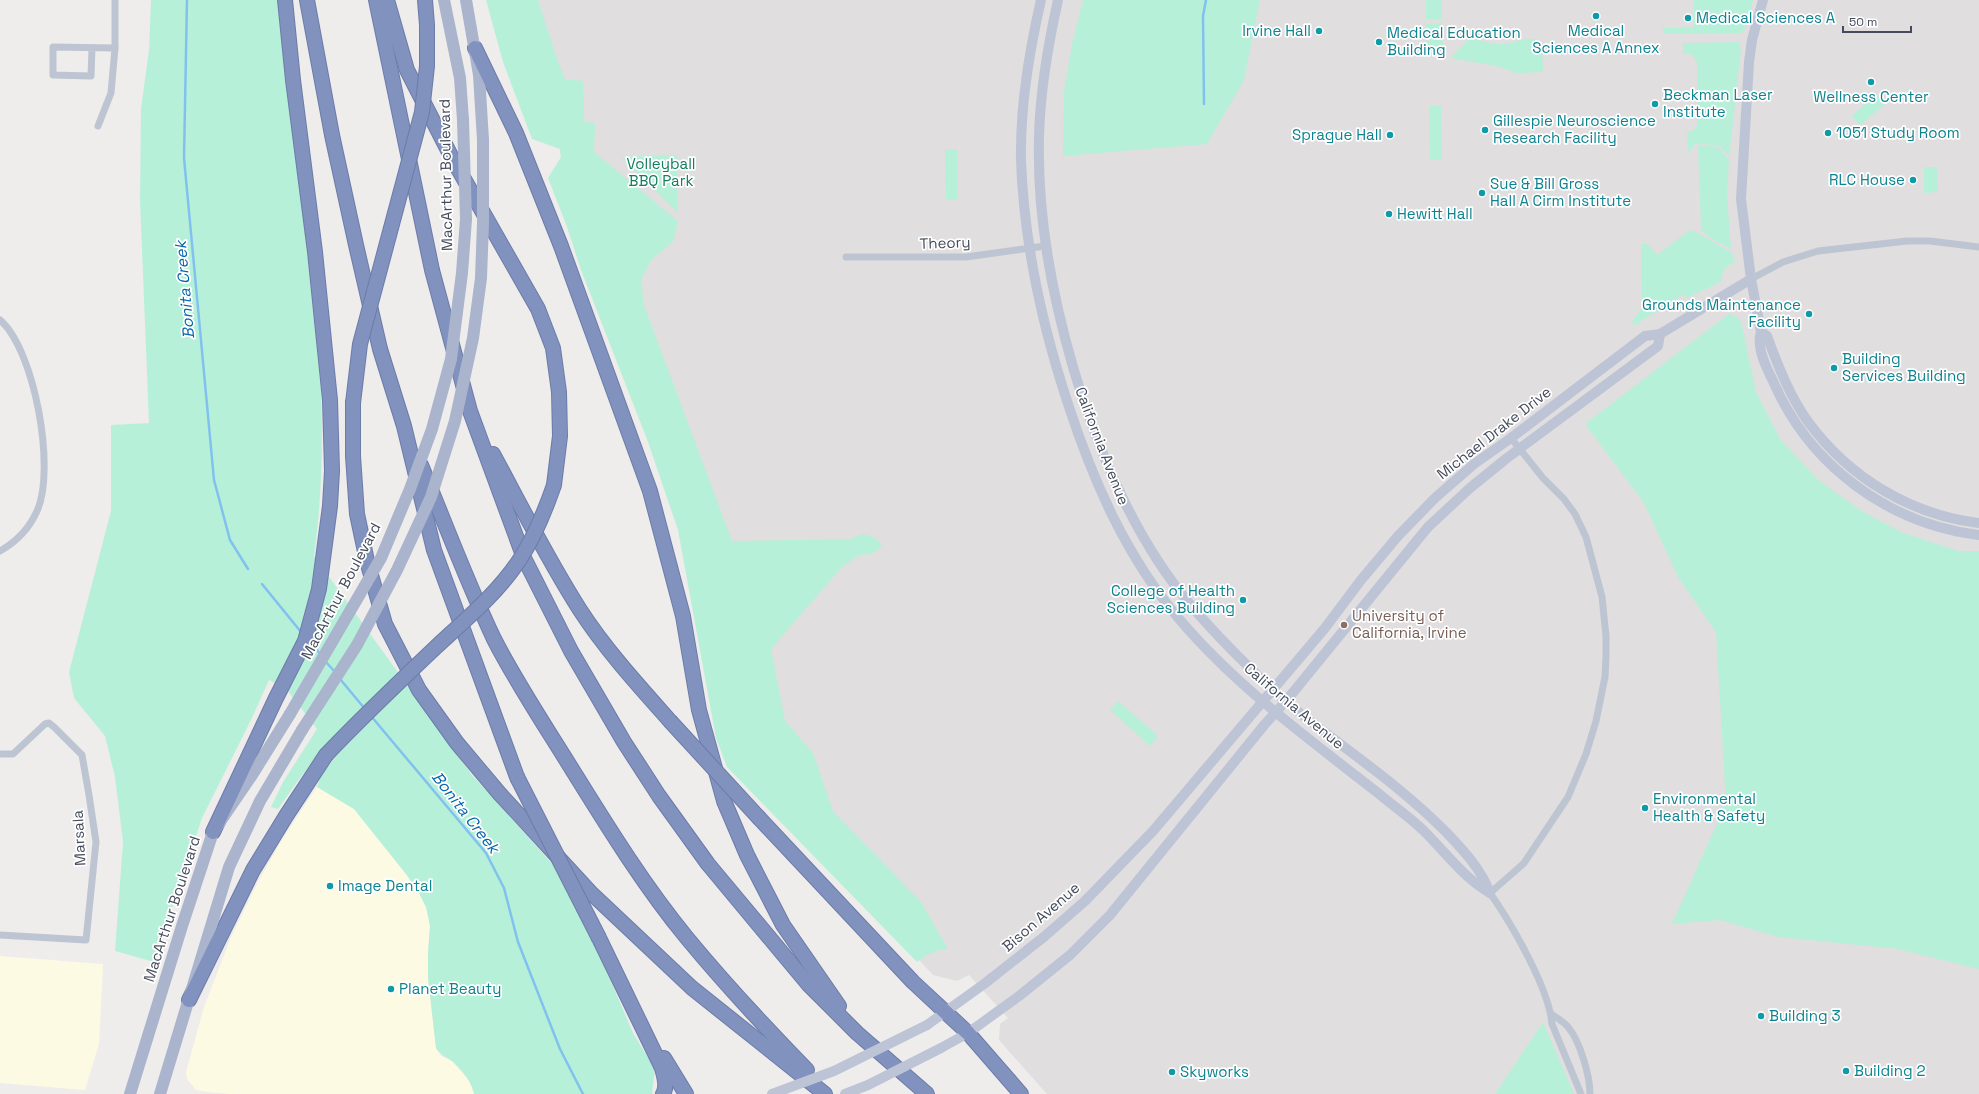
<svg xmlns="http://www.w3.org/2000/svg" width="1979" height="1094" font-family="'Space Grotesk',sans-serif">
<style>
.commercial{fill:#fcfae3}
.education{fill:#e0dede}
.green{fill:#b7f0d9}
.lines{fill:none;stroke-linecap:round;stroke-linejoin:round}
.stream{stroke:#82c1ef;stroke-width:2.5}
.highway-casing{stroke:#6c7ca9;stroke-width:16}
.street{stroke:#bec5d2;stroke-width:7}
.secondary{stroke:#bdc4d6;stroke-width:10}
.primary{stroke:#aab4cd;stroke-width:12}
.highway{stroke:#8192be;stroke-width:14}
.highway-bridge-casing{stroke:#6c7ca9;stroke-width:16;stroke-linecap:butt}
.secondary-bridge{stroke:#bdc4d6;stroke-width:10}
.primary-bridge{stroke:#aab4cd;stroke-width:12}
.highway-bridge{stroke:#8192be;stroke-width:14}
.culture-dot{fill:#0f9aa8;stroke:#fff;stroke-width:1.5}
.education-dot{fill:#8d6e63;stroke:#fff;stroke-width:1.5}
.labels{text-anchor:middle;stroke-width:3.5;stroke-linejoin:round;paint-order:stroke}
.culture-label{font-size:15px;fill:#0d838f;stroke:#fff;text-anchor:start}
.park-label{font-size:15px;fill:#137d5e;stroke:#fff}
.street-label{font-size:15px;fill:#444b5a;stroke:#fff}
.education-label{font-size:15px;fill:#785e54;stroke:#fff;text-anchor:start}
.water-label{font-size:16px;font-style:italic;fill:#0765aa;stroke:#fff}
</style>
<rect width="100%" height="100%" fill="#efecec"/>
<g class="commercial">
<path d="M317,787L354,809L406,874L419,893L426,907L430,926L428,952V978L436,1048L441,1056L452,1061L471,1083L474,1094H230L207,1092L196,1090L187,1079L186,1072L204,1007L232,935L259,880L283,838Z"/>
<path d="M0,956L103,964L99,1044L85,1090L0,1083Z"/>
</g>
<path class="education" d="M495,0H1979V1094H1047L999,1040L1000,1024L1008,1018L969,975L957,981L933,975L790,820L684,523L562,161L559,146Z"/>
<g class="green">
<path d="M151,0H281L321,389C323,447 322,498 314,556L472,775L556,868L592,937L633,1033L655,1069L652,1094H474C471,1081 463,1071 453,1062C447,1057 441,1056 436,1048L428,978V952L430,926L426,907L419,893L406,874L354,809L317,787L321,775L341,750L330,741L300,778L278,809L271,807L283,782L317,729L287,690L269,680L251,720L202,818L154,962L115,951L123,842L115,777L105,736L74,698L69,672L111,511V425L149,423L140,200L141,109L149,50Z"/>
<path d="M486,0H538L557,59L565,79L583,81L584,122L595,123L594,152L678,221L673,242L651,260L641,280L644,305L732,541L850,539L863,534L876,538L882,546L872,554L859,555L842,567L771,649L785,721L813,753L833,811L921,902L948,949C935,950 927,954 917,962L727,767L716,738L678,530L648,442L581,270L566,224L548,178L561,157L560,149L532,139L503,62Z"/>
<path d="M1083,0H1260L1244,80L1207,144L1063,156L1064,92L1072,44Z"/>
<rect x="1426" y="0" width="16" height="19"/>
<path d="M1694,0H1753L1746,27L1741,33L1663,34V28L1694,27Z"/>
<path d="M1442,23L1443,47L1438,51L1435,46L1428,47L1426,24Z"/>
<path d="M1471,36C1483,43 1496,45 1510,43C1519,41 1528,36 1538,41H1532V45H1542L1543,72L1517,73L1496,66L1451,58Z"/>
<path d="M1739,42L1741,50L1729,156L1720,146L1696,143L1688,153L1687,132L1694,130L1697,125V63L1693,55L1683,53V43Z"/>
<path d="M1876,94L1885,104L1860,125L1852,116Z"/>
<path d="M1429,106H1441L1442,160H1430Z"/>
<path d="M1698,145L1718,147L1729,160L1727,195L1731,249L1713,240L1701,230Z"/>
<path d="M945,149H958V200H946Z"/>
<path d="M677,155L678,213L621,157Z"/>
<path d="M1924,167H1937L1938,192L1924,193Z"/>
<path d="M1690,230C1694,230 1725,249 1732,253L1735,262C1727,264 1724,270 1721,277L1722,281L1687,298L1684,294L1635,325L1631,323L1641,309L1642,302L1641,244H1648L1657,255Z"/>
<path d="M1730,313L1741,321L1756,392L1780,439L1818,480L1863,512L1903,533L1959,551H1979V969L1898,949L1779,937L1719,920L1672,924L1726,803L1716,632L1678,577L1644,503L1585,424Z"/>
<path d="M1118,701L1158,736L1150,746L1110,710Z"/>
<path d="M1543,1022L1574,1094H1495Z"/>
</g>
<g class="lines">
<g class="stream">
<path d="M187,0L184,158L214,480L230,540L248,569"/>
<path d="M1204,104L1203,16L1206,0"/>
<path d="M262,584L301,632"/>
<path d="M310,642L321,655"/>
<path d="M325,661L335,672"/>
<path d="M340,679L365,709"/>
<path d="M371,716L486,853L504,888L518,942L560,1049L583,1094"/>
</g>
<defs>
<g id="highway">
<path d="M307,0L332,135L356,245L380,349L404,426L434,550L517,777"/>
<path d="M376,0L432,270L470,411L524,558L571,651L624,742L659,796L708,864L808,984L857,1033L927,1094"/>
<path d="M387,0L407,70L452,158L538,309L553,348L559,392L560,436L554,485"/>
<path d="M425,0L427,25"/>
<path d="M475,48L516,133L561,246L650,491L683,616L699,710L724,801L747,855L783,925L839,1006"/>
<path d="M353,403V456L357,514L367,561L385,624L419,690L457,743L499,793L590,892L692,988L825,1094"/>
<path d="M493,454C521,506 548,560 580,610C606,650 638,685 670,721"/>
<path d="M421,465C445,523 467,582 494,639C515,680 540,718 565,758C603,819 641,882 687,938C725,984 765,1027 807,1070"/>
<path d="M760,819L913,982L968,1033L1021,1094"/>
<path d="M213,832L276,698L305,641L319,589L330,506L332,471L330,400L315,252L293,80L285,0"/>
<path d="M599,938L662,1068C664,1076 668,1086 663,1094"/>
<path d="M189,1000L253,870L286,816L326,755"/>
<path d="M664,1058L686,1094"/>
</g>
</defs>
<use href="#highway" class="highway-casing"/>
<g class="street">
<path d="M92,48L91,76L53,75V47L115,48"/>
<path d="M98,126L111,93L115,48V0"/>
<path d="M846,257H966L1045,246"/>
<path d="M1751,279L1783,262L1818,251L1907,241H1930L1979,247"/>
<path d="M0,320C35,350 56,470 37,511C29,529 16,542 0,551"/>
<path d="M1511,438L1543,478L1564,499L1575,514L1586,537L1602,597L1606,636V656L1605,677L1596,721L1586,754L1568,797L1524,863L1490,893C1511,923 1549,988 1552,1024L1581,1094"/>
<path d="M0,754H13L45,724L49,723L54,727L82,755L89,795L96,842L86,940L0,935"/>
<path d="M1551,1014C1557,1018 1564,1022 1568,1027C1580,1041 1590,1076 1590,1094"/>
</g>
<g class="secondary">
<path d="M1041,0C1029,52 1020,106 1021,160C1024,245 1042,326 1069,407C1094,483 1127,558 1180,620C1237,687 1309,739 1378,793C1393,806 1410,817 1424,831C1445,852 1463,877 1490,893"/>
<path d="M1058,0C1048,45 1040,90 1039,137C1037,216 1051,291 1073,367C1093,435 1119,501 1158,561C1183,600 1215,634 1248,666C1260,678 1273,691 1286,702C1340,746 1398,783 1447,833C1464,851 1481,869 1490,893"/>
<path d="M1763,0L1752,40L1749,62L1741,199L1751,279L1761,332C1756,347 1766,367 1773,381C1809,465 1888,524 1979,535"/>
<path d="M1761,332L1767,336C1778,366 1790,397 1809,423C1850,478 1911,515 1979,523"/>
<path d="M927,1025L984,984L1045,936L1085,901L1153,831L1325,628L1361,580L1398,536L1435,498L1474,464L1511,438L1645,336L1660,334L1751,279"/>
<path d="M941,1048L968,1033L1019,996L1070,955L1110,915L1265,724L1286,701L1428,527L1470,488L1507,458L1658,346L1660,334"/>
</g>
<g class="primary">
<path d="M444,0L460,78L463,120"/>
<path d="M466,0L479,75L483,140"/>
<path d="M130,1094L182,926L213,832L252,775L290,714"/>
<path d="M160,1094L229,867L260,801L302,730"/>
</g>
<use href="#highway" class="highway"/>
<defs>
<g id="highway-bridge">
<path d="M353,403L360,344L422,112L427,66V25"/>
<path d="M670,721L760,819"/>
<path d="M326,755C362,717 399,682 436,647C465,620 499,592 520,559C535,536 545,511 554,485"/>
<path d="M517,777L599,938"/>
</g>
</defs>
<use href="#highway-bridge" class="highway-bridge-casing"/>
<g class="secondary-bridge">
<path d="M772,1094L834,1071L927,1025"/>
<path d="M845,1094L868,1085L941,1048"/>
</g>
<g class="primary-bridge">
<path d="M290,714L381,558L410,489L432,429L451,359L462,273L466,219L463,120"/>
<path d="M302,730L357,645L397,570L431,497L455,421L473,338L481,278L483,223V140"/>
</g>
<use href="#highway-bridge" class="highway-bridge"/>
</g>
<g class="culture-dot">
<circle cx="1596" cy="16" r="4"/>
<circle cx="1688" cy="18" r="4"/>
<circle cx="1319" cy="31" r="4"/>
<circle cx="1379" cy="42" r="4"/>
<circle cx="1871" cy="82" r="4"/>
<circle cx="1655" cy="104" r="4"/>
<circle cx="1485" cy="130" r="4"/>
<circle cx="1828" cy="133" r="4"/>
<circle cx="1390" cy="135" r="4"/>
<circle cx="1913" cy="180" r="4"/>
<circle cx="1482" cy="193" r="4"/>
<circle cx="1389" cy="214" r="4"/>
<circle cx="1809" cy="314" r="4"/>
<circle cx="1834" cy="368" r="4"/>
<circle cx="1243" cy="600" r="4"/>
<circle cx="1645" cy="808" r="4"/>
<circle cx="330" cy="886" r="4"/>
<circle cx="391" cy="989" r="4"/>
<circle cx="1761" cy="1016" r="4"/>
<circle cx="1846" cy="1071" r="4"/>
<circle cx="1172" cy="1072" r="4"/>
</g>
<circle class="education-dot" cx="1344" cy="625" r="4"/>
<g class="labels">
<g class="culture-label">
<text x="1696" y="23">Medical Sciences A</text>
<text x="1311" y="36" text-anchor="end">Irvine Hall</text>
<text x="1596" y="36" text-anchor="middle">Medical<tspan x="1596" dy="17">Sciences A Annex</tspan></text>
<text x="1387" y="38">Medical Education<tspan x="1387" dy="17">Building</tspan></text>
<text x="1663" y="100">Beckman Laser<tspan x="1663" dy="17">Institute</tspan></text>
<text x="1871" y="102" text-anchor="middle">Wellness Center</text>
<text x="1493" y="126">Gillespie Neuroscience<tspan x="1493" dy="17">Research Facility</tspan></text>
<text x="1836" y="138">1051 Study Room</text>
<text x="1382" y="140" text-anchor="end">Sprague Hall</text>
<text x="1905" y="185" text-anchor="end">RLC House</text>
<text x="1490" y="189">Sue &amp; Bill Gross<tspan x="1490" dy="17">Hall A Cirm Institute</tspan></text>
<text x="1397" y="219">Hewitt Hall</text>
<text x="1801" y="310" text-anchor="end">Grounds Maintenance<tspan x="1801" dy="17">Facility</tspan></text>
<text x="1842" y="364">Building<tspan x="1842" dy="17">Services Building</tspan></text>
<text x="1235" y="596" text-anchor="end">College of Health<tspan x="1235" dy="17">Sciences Building</tspan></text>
<text x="1653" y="804">Environmental<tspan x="1653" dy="17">Health &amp; Safety</tspan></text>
<text x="338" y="891">Image Dental</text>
<text x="399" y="994">Planet Beauty</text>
<text x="1769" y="1021">Building 3</text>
<text x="1854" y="1076">Building 2</text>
<text x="1180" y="1077">Skyworks</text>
</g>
<g class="park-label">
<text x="661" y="169">Volleyball<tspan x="661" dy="17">BBQ Park</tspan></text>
</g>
<g class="street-label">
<text transform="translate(446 175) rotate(-91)" y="5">MacArthur Boulevard</text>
<text transform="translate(945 243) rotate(-2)" y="5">Theory</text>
<text transform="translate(1494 433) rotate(-38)" y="5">Michael Drake Drive</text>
<text transform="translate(1102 446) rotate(69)" y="5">California Avenue</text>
<text transform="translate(341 591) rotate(-62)" y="5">MacArthur Boulevard</text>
<text transform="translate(1294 706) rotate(40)" y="5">California Avenue</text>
<text transform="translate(79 838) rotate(-93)" y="5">Marsala</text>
<text transform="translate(172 909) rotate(-72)" y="5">MacArthur Boulevard</text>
<text transform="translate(1041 917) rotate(-41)" y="5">Bison Avenue</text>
</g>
<g class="education-label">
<text x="1352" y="621">University of<tspan x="1352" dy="17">California, Irvine</tspan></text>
</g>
<g class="water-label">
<text transform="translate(184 290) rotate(-95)" y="6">Bonita Creek</text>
<text transform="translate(466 812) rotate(52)" y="6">Bonita Creek</text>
</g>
</g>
<path d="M1843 26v6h68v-6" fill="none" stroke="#444b5a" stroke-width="2"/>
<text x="1849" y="26" font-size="12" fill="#444b5a" stroke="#ffffff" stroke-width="3" paint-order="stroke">50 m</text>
</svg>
